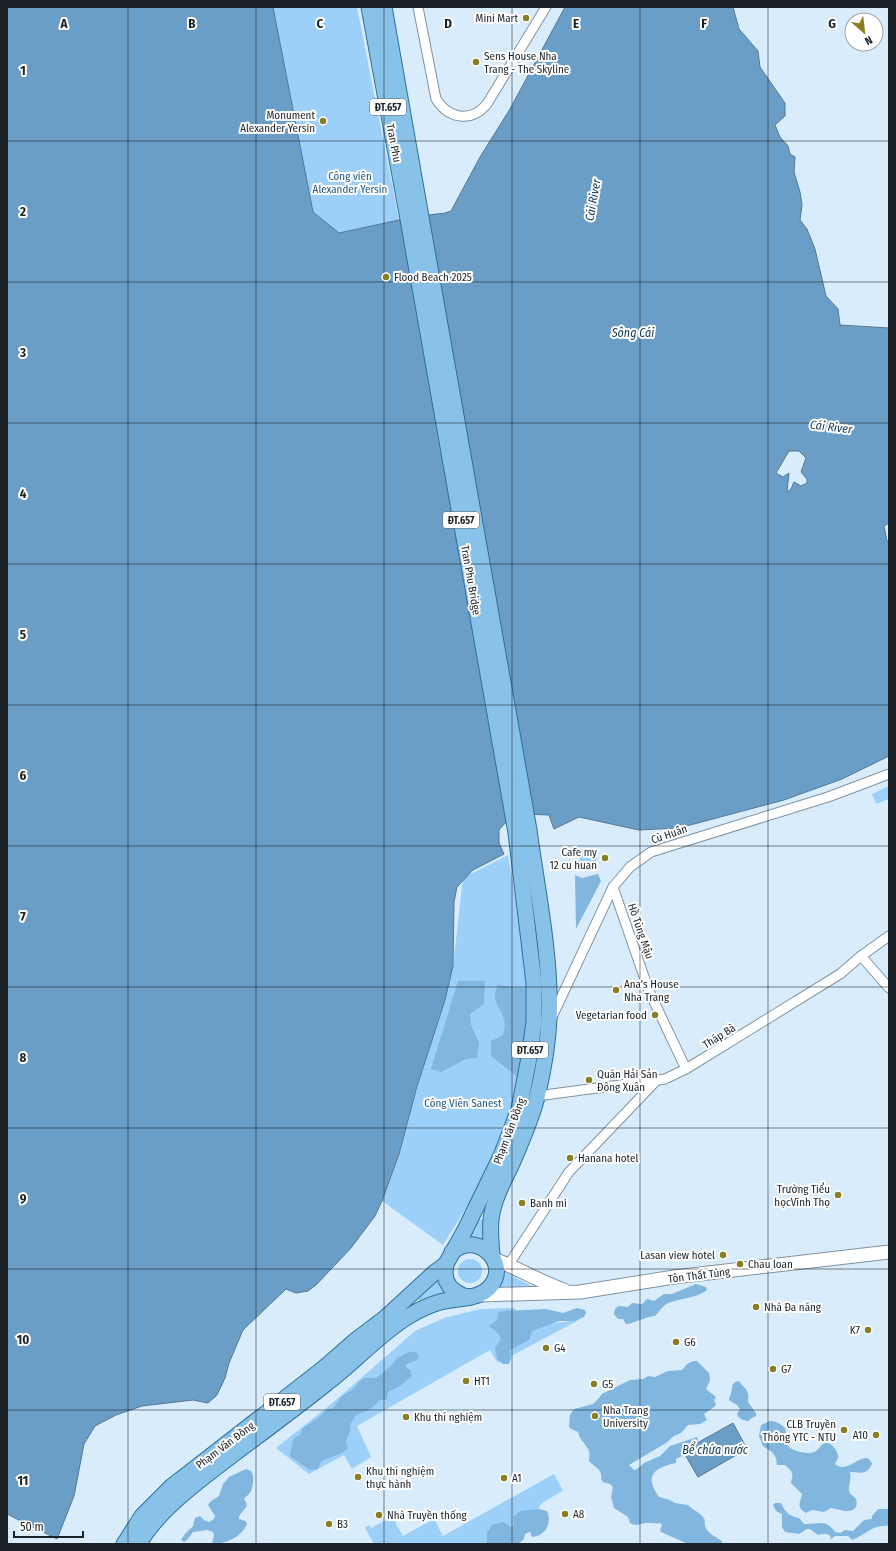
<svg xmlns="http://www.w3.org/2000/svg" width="896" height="1551" font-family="'Fira Sans Condensed',sans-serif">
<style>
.green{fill:#9cd0f9}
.forest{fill:#81b6de}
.water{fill:#6b9ec6;stroke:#537896;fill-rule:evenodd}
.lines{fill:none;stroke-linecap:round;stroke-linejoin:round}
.minor-casing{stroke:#8092a0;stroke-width:11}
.secondary-casing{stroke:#8092a0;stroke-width:15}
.primary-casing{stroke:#2f709b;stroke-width:17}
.minor{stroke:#fff;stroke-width:9}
.secondary{stroke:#fff;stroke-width:13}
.primary{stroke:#89c2e9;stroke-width:15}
.grid{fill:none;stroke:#1a2127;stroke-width:1;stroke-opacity:0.55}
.poi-dot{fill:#887e24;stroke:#fff;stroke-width:1.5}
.labels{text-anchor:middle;stroke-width:4;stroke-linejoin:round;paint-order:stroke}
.shield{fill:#fff;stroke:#5f6468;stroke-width:1}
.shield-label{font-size:10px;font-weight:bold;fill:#1a2127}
.poi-label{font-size:11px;fill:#1a2127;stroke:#fff;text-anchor:start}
.street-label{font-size:11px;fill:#1a2127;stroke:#fff}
.park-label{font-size:11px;fill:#1c577f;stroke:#fff}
.water-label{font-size:12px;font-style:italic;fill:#103955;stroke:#fff}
.grid-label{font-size:13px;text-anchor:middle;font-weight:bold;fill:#1a2127;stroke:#fff;stroke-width:4;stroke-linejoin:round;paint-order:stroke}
</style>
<rect width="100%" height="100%" fill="#d8ecfc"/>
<g class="green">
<path d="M273,7H357L399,220L339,233L313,212Z"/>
<path d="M889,786V799L876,804L872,794Z"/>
<circle cx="588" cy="857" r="9"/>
<path d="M508,855L525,949L528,980L519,1087L495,1152L468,1205L443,1245L382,1201L445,1000L453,966L463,878Z"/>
<path d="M479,1219L483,1220L486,1240L483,1241L471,1240L469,1237Z"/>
<circle cx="470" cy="1271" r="12"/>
<path d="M505,1272L531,1286V1289L502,1288L500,1285L502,1274Z"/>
<path d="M437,1279H441L447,1290L445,1294L420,1301L418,1299Z"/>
<path d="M514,1308L531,1326L579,1320L498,1363L490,1350L357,1426L371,1457L352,1469L344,1455L309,1474L276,1448L330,1405L415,1331L444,1318L481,1309Z"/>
<path d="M554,1474L563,1491L543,1502L520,1534L503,1544H374L365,1528L369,1525L371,1528L392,1517L403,1536L434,1519L443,1536Z"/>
</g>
<g class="forest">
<path d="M598,874L601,881L576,929L575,875L582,878Z"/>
<path d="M458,981H485L484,1004L470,1014L471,1025L479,1043L477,1058L466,1059L441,1072L431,1069Z"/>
<path d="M498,985L528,989L527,1020L520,1079L491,1056V1041L502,1036C513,1013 486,1006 498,985Z"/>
<path d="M696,1284L706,1287L707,1290C696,1298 684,1298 671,1302C663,1304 660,1311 655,1316C644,1317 636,1323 626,1324L623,1319H618L614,1314L615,1309L618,1306L628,1307L632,1303L642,1304L647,1299L654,1301L664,1294H672Z"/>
<path d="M577,1308L585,1310L586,1313L584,1317L575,1321H559L532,1331L529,1340L510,1350L511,1358L509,1364H503L497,1359L495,1348C496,1346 498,1344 499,1342C504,1334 493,1330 489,1326L497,1320L498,1313L503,1311L546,1309L563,1313Z"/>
<path d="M409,1352H416L419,1358C415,1362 410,1361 406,1365L407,1369H410L412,1376L400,1386L388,1392L387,1399L384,1400H380L370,1409L356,1415L350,1425V1431L346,1441L348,1448L342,1453L324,1460L321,1462L318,1469L310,1470L290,1456C290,1454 293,1441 294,1438L300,1435L303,1428L317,1419L326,1410L333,1408L342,1396L352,1390L359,1382L364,1378H376L390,1367L397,1358Z"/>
<path d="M693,1361H697L709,1373L710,1380L706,1389L716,1397L714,1400L716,1405L714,1407L704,1414L707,1420L700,1424L688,1425L681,1433L674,1436L666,1443L629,1465L634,1470L637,1469L644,1463L660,1456L670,1446L697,1437L698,1440L686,1454L676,1459V1463C653,1468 644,1476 659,1497L670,1500L675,1503L688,1505C693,1510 699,1512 703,1517C706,1520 704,1523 705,1526C707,1533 716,1537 722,1541V1544H688L661,1532L660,1529L662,1526L661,1523C655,1524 652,1523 647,1523C640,1523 637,1527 630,1523L628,1517L614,1508L611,1497L613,1487L610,1484L603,1482L601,1479C603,1469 594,1467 589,1461C589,1458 590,1454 589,1451C586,1444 579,1439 578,1432L571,1429L569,1426L570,1415L574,1409L593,1404L598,1399L602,1394L630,1380L643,1379L648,1376L655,1377L668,1371L682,1370L687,1364Z"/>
<path d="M739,1381C745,1390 750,1389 748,1402L756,1413V1416L750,1419L749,1421C744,1421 739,1419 737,1414L740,1409L737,1405L729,1400C729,1398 730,1396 731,1394C733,1387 730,1383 739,1381Z"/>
<path d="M770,1421C775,1421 776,1422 780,1424C790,1430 784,1433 786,1442C788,1445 789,1448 792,1449C797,1452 811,1455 816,1451C820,1448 820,1445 825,1443C832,1441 839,1453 838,1458C837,1460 836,1462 835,1464C849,1476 865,1446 872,1464C866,1476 861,1472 850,1472C852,1480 847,1486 850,1494C856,1497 858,1501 856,1507C849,1515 840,1509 831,1508L824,1512L812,1510L806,1513C796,1506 800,1504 802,1494L791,1483C793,1473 794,1473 785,1465H777L776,1458L772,1452L763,1446L759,1436L761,1425Z"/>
<path d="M246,1469L251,1471C255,1477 253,1485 251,1491C249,1495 246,1496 244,1499C251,1508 242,1509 239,1517V1519L245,1521L247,1523C243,1537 225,1544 212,1544L214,1535L213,1532L207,1530L193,1532L187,1540L184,1542L181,1540L184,1535L193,1526L195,1518L200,1516L204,1520L209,1522L214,1519L215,1516L208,1505L211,1501L219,1496L223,1484L229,1477Z"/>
<path d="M775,1503H781C785,1512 789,1516 799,1518L804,1524C817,1525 826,1518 835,1532L840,1533L845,1530L853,1531L864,1520L872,1519V1516L878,1509H889V1526C872,1524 866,1535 852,1540L848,1536H835L830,1540L831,1537C827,1532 823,1534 818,1535L810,1529H807L799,1534L785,1532L782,1527V1514L776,1511L773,1505Z"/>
<path d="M539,1509L547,1511C552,1523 546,1536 532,1537L530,1532L525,1534L524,1539L518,1544H486L487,1541V1533L492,1525L503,1522L511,1527L514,1525L513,1517L520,1511Z"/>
</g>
<g class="water">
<path d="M7,7H273L313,212L339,233L413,217L445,213L451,211L480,157L510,109L565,7H733L739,29L758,51L760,67L785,103V116L775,125L780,137L788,146L790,154L795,157L794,172L800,192L802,205L800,220L807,229L815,249L826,296L838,309L840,325L889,328V523L884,526L887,541L889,542V756L842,779L784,800L679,828L639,830L579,817L554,829L549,815L522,814L507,821L499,830V843L504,854L473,870L457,887L454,902L453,966L445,1000L416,1090L399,1154L382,1201L375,1216L351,1248L316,1285L308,1291L296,1293L286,1289L243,1330L229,1363L225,1378L217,1395L208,1403L193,1400L142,1406L116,1415L95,1426L84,1444L74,1496L57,1539L7,1514ZM789,451H799L806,458L801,472L807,479V483L801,486L794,482L791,489L787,492L789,473L783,477L776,473Z"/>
<path d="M733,1423L747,1449L698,1477L683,1451Z"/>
</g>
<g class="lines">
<defs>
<g id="minor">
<path d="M418,7L436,99C449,119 471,123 487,104L546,7"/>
<path d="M613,887L649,991L686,1069"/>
<path d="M861,956L889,988"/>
<path d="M552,1017L613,887L630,867L651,852L828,797L889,774"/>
<path d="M537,1096L665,1079L686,1069L840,974L861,956L889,936"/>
<path d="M509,1264L569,1172L656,1081"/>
</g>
<g id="secondary">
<path d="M494,1259C518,1268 540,1282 564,1290"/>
<path d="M479,1295L580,1292L674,1277L889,1252"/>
</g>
<g id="primary">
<path d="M369,7L406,208L516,833L534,983V1022L529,1058L519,1109L501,1156L465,1230L446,1264L445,1272L446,1280L450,1287L456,1292L463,1296L471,1297"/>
<path d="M384,7L529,830C536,882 547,936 549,989C551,1023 545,1064 537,1097C531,1121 520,1145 510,1168C503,1182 495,1197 492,1213C489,1227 491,1241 492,1255"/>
<path d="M124,1544L142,1516L171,1487L324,1368L356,1340L385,1318L434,1273L446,1264"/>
<path d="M139,1544C158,1509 204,1477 235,1453C266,1430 297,1407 327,1383C355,1362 379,1334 409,1316C419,1310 429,1305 440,1302C459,1297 486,1301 495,1279C502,1261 484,1242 466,1245C461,1246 456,1249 452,1252"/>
</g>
</defs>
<use href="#minor" class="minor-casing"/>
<use href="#secondary" class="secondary-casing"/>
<use href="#primary" class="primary-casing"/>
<use href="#minor" class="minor"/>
<use href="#secondary" class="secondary"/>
<use href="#primary" class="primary"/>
</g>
<path class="grid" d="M128,7V1544M256,7V1544M384,7V1544M512,7V1544M640,7V1544M768,7V1544M7,141H889M7,282H889M7,423H889M7,564H889M7,705H889M7,846H889M7,987H889M7,1128H889M7,1269H889M7,1410H889"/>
<g class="poi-dot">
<circle cx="526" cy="18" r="4"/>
<circle cx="476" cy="62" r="4"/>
<circle cx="323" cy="121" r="4"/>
<circle cx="386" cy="277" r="4"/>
<circle cx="605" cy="858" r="4"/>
<circle cx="616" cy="990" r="4"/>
<circle cx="655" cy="1015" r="4"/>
<circle cx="589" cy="1080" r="4"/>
<circle cx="570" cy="1158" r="4"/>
<circle cx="838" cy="1195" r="4"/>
<circle cx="522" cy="1203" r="4"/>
<circle cx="723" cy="1255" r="4"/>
<circle cx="740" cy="1264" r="4"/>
<circle cx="756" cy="1307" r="4"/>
<circle cx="868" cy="1330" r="4"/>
<circle cx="676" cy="1342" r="4"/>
<circle cx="546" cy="1348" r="4"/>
<circle cx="773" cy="1369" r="4"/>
<circle cx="466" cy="1381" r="4"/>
<circle cx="594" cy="1384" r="4"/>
<circle cx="595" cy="1416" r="4"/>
<circle cx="406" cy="1417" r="4"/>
<circle cx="844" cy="1430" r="4"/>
<circle cx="876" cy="1435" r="4"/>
<circle cx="358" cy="1477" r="4"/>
<circle cx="504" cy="1478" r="4"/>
<circle cx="565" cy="1514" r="4"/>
<circle cx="379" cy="1515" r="4"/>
<circle cx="329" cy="1524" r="4"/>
</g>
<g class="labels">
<g class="shield">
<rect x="370" y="99" width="36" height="16" rx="3"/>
<rect x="443" y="512" width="36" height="16" rx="3"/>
<rect x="512" y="1042" width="36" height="16" rx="3"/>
<rect x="264" y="1394" width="36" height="16" rx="3"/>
</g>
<g class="shield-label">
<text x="388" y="111">ĐT.657</text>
<text x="461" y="524">ĐT.657</text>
<text x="530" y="1054">ĐT.657</text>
<text x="282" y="1406">ĐT.657</text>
</g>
<g class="poi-label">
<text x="518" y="22" text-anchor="end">Mini Mart</text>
<text x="484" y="60">Sens House Nha<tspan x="484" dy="13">Trang - The Skyline</tspan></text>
<text x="315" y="119" text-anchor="end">Monument<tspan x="315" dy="13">Alexander Yersin</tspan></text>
<text x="394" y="281">Flood Beach 2025</text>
<text x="597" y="856" text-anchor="end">Cafe my<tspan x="597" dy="13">12 cu huan</tspan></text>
<text x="624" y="988">Ana's House<tspan x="624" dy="13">Nha Trang</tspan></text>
<text x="647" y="1019" text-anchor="end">Vegetarian food</text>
<text x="597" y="1078">Quán Hải Sản<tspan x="597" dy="13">Đông Xuân</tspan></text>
<text x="578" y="1162">Hanana hotel</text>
<text x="830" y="1193" text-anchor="end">Trường Tiểu<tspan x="830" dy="13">họcVĩnh Thọ</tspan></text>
<text x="530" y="1207">Banh mi</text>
<text x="715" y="1259" text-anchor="end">Lasan view hotel</text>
<text x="748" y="1268">Chau loan</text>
<text x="764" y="1311">Nhà Đa năng</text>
<text x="860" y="1334" text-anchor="end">K7</text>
<text x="684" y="1346">G6</text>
<text x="554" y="1352">G4</text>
<text x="781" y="1373">G7</text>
<text x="474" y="1385">HT1</text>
<text x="602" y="1388">G5</text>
<text x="603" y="1414">Nha Trang<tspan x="603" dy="13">University</tspan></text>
<text x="414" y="1421">Khu thí nghiệm</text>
<text x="836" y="1428" text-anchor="end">CLB Truyền<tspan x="836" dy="13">Thông YTC - NTU</tspan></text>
<text x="868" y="1439" text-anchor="end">A10</text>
<text x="366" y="1475">Khu thí nghiệm<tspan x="366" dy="13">thực hành</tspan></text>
<text x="512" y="1482">A1</text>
<text x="573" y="1518">A8</text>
<text x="387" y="1519">Nhà Truyền thống</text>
<text x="337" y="1528">B3</text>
</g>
<g class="street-label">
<text transform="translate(394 143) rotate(79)" y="4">Tran Phu</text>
<text transform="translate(471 580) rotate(80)" y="4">Tran Phu Bridge</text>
<text transform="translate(669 834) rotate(-19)" y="4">Cù Huân</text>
<text transform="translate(641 931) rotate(71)" y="4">Hồ Tùng Mậu</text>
<text transform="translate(719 1036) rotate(-32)" y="4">Tháp Bà</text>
<text transform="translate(509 1131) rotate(-69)" y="4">Phạm Văn Đồng</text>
<text transform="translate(699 1275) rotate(-7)" y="4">Tôn Thất Tùng</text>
<text transform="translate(225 1445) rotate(-37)" y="4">Phạm Văn Đồng</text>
</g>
<g class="park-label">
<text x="350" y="180">Công viên<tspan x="350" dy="13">Alexander Yersin</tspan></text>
<text x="463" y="1107">Công Viên Sanest</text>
</g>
<g class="water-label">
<text transform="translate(593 200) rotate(-80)" y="4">Cái River</text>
<text x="633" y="337">Sông Cái</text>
<text transform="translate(831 427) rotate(7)" y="4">Cái River</text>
<text x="715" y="1454">Bể chứa nước</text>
</g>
</g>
<g class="grid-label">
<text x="64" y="28">A</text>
<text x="192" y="28">B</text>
<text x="320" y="28">C</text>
<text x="448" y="28">D</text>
<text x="576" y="28">E</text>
<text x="704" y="28">F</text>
<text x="832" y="28">G</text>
<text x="23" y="75">1</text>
<text x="23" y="216">2</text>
<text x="23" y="357">3</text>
<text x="23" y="498">4</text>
<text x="23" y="639">5</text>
<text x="23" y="780">6</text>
<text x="23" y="921">7</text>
<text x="23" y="1062">8</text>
<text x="23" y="1203">9</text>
<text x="23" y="1344">10</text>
<text x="23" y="1485">11</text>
</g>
<rect width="896" height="1551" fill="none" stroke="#1a2127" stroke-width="16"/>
<g transform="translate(864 32) rotate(152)"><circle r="19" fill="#ffffff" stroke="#a3a6a9"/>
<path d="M0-3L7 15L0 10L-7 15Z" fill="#887e24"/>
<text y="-6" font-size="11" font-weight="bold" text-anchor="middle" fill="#1a2127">N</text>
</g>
<path d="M14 1531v6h69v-6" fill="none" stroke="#1a2127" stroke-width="2"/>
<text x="20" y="1531" font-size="12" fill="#1a2127" stroke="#ffffff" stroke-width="3" paint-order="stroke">50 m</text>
</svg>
